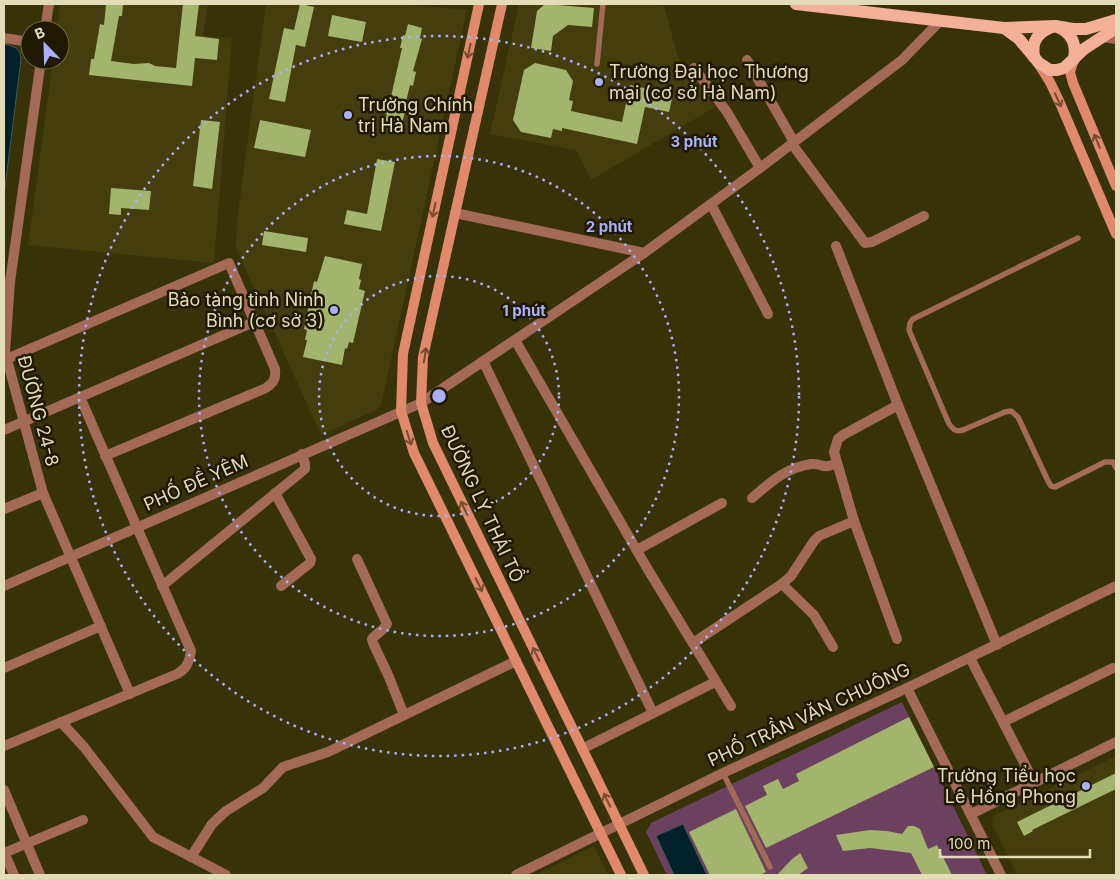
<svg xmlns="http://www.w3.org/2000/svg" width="1120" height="879" font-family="Inter,sans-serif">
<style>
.built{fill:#443d0d}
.green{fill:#6c415f}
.water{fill:#00212b;stroke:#445955}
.building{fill:#a3b46d}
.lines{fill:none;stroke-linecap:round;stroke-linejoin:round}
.service{stroke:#a26a57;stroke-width:5.5}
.minor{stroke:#a26a57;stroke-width:10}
.tertiary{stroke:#a26a57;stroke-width:10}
.secondary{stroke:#e0896b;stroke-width:10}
.primary{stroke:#f4b098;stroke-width:12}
.oneway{stroke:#764b30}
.ring{fill:none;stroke:#a9b0fc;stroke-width:2.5;stroke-dasharray:2.5 5}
.poi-dot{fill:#a9b0fc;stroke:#1f1900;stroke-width:2}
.labels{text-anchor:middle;stroke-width:5;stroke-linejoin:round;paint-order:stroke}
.poi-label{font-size:18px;fill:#e2dcb8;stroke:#1f1900;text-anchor:start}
.street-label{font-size:18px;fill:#e2dcb8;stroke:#1f1900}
.centre{fill:#a9b0fc;stroke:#1f1900;stroke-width:2.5}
.ring-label{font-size:15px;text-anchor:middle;font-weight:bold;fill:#a9b0fc;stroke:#1f1900;stroke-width:5;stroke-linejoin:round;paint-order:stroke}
</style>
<rect width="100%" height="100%" fill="#383208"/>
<g class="built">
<path d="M60,4H208L203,36L232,38L214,263L28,245L53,60H60V30H57Z"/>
<path d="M266,4H401L467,10L381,406L374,411L321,435L236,248L237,221Z"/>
<path d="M519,4H648L664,6L678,57L715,107L591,180L576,150L490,134Z"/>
<path d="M1116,756V875H1017L992,824L993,816Z"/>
<path d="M594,846L608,875H535Z"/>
</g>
<path class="green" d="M902,702L987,875H667L646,832L651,823Z"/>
<g class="water">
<path d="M4,44C14,46 20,48 21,59L4,196Z"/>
<path d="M683,824L707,875H674L656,836Z"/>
</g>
<g class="building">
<path d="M106,4H123L122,16H119L111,61L134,64L149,63L155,66L176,68L183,4H199L195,36L219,39L217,60L195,58L192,86L89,75L91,59H94L100,24L104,25Z"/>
<path d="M300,4L314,7L305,47L296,45L285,102L269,99L284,28L294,30Z"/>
<path d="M545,4L594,8L592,27L568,25L553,36L551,51L531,48L537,11Z"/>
<path d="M332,15L366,22L362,42L328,36Z"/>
<path d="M408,24L422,28L420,38L422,39L413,71L416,72L413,86L410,85L405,106H407L400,129L384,125L387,114H385L388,101H390L402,48H400L403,35L405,36Z"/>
<path d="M535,63L566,70L573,81L569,100L573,101L571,111L622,122L630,85L673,94L669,112L645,107L637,144L562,128V131L553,129L551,138L521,132L513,120L524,70Z"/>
<path d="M201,120L220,122L212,189L193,186Z"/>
<path d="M260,120L311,130L305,157L254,148Z"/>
<path d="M377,159L395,162L381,231L344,224L347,210L367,214Z"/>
<path d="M111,188L151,191L149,210L121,208V215L109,214Z"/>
<path d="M264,231L308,238L306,252L262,245Z"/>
<path d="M325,256L362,264L359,279L361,280L359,289L365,291L353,343L349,342L347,349L345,348L342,365L303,357L307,340H305L307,330L304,329L314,281L317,282Z"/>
<path d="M909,717L934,767L766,848L745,806L767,795L763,786L778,779L783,789L799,781L796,774Z"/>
<path d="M1116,773V789L1032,830L1033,831L1024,836L1017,822Z"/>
<path d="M736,809L766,872L760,875H710L689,832Z"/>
<path d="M908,826H914L920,829L928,849L937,845L952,875H922L911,853L870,848L843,851L836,835L870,830L887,831L902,834Z"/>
<path d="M800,853L808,868L798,875H777L791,860Z"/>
</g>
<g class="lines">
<g class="service">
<path d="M597,64L603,4"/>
<path d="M1078,238L913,319L910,323L909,330L949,424C954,430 956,432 963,430L1005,412L1011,411L1018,417L1048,481L1051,486L1055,487L1105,462H1113L1116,468"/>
<path d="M723,773L770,867"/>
</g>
<g class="minor">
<path d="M45,30L49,4"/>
<path d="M1102,37L1116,39"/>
<path d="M4,38L30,42"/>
<path d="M41,60L10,282L5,352L43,493L130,694"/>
<path d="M747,60L794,142"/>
<path d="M694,68L727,112L760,168"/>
<path d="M792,144L865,243L872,242L924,216"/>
<path d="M711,204L768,314"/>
<path d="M455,213L644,253"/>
<path d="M836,246L898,405L997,645"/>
<path d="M515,340L647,568L731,706"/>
<path d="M4,360L229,263L275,369C276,379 274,382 266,388L105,456"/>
<path d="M483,361L653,713"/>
<path d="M4,430L254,322"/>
<path d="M275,493L311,559L310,563L281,586"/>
<path d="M752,498C771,482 785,468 811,464C823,463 822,470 837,463"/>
<path d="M4,509L43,493"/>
<path d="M637,550L722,503"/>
<path d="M357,559L387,624C384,630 377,633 372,639L373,643L389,677L404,715"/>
<path d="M782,584L814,615L833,647"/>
<path d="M4,586L421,403L644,253L760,168L902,60L940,21"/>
<path d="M162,586L305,469V464L302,454"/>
<path d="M897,639L854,521L834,452L838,439L843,435L898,405"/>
<path d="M693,643L782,584L791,576L814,541L819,536L854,521"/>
<path d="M970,658L1034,782"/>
<path d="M4,668L101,626"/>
<path d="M907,688L1001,875"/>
<path d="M61,722L84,747L153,837L226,875"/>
<path d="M1003,722L1113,668"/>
<path d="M4,746L177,674C187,668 189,663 191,651L80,397"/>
<path d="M582,749L715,682"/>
<path d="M4,790L40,875"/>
<path d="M971,814L1116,742"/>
<path d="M4,852L14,875"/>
<path d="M4,853L83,820"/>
<path d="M191,857L212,824L226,811L263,788L283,767L328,752L516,661"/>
</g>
<path class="tertiary" d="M516,875L723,773L907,688L1116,586"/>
<g class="secondary">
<path d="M479,4L403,354L401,411L414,453L621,875"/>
<path d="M502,4L423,357L421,403L433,443L644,875"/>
<path d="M1074,59L1070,72L1073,83L1116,186"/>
<path d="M1038,63L1050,82L1060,103L1116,234"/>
</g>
<g class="primary">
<path d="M796,4L1004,28L1055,26L1073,29H1086L1116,20"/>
<path d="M1004,28L1019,39L1039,63L1050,70H1057L1064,68L1084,49L1116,28"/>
<path d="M1034,57C1031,40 1039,31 1055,26C1071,32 1077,42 1074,59"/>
</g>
</g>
<defs><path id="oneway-shaft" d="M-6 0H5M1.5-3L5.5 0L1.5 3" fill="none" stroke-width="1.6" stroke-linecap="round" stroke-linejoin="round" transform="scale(1.25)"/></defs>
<g class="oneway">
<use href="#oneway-shaft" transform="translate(469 51) rotate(102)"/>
<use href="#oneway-shaft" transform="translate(1058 100) rotate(65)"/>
<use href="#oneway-shaft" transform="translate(1097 141) rotate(-113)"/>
<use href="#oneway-shaft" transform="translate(434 210) rotate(102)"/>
<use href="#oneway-shaft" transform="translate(425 355) rotate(-81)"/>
<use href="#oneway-shaft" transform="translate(409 438) rotate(72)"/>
<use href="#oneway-shaft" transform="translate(464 508) rotate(-116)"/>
<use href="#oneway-shaft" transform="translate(479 585) rotate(64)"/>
<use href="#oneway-shaft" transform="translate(536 654) rotate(-116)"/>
<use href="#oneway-shaft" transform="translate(607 800) rotate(-116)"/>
</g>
<g class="ring">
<circle cx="439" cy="396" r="120"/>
<circle cx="439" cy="396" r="240"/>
<circle cx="439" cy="396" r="360"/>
</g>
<g class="poi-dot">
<circle cx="599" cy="82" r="5"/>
<circle cx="348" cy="115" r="5"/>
<circle cx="334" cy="310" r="5"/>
<circle cx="1086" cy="786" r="5"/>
</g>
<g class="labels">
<g class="poi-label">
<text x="609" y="78">Trường Đại học Thương<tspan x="609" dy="21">mại (cơ sở Hà Nam)</tspan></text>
<text x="358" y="111">Trường Chính<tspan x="358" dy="21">trị Hà Nam</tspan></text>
<text x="324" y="306" text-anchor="end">Bảo tàng tỉnh Ninh<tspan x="324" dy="21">Bình (cơ sở 3)</tspan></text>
<text x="1076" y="782" text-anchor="end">Trường Tiểu học<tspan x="1076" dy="21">Lê Hồng Phong</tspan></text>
</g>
<g class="street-label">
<text transform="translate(38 411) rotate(75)" y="6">ĐƯỜNG 24-8</text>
<text transform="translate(196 483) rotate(-24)" y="6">PHỐ ĐỀ YÊM</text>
<text transform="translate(482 504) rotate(65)" y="6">ĐƯỜNG LÝ THÁI TỔ</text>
<text transform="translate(809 715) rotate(-25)" y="6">PHỐ TRẦN VĂN CHUÔNG</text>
</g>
</g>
<circle cx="439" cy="396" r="8" class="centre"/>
<g class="ring-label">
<text x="694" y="147">3 phút</text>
<text x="609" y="232">2 phút</text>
<text x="524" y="316">1 phút</text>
</g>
<rect width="1120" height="879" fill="none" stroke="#e2dcb8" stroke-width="10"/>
<g transform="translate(45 45) rotate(337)"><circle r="24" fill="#1f1900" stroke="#6d674a"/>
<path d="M0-4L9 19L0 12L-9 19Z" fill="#a9b0fc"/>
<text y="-8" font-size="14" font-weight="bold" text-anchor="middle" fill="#e2dcb8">B</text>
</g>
<path d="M940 849v8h150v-8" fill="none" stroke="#e2dcb8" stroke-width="2.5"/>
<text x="948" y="849" font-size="15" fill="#e2dcb8" stroke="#1f1900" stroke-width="4" paint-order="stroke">100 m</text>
</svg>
